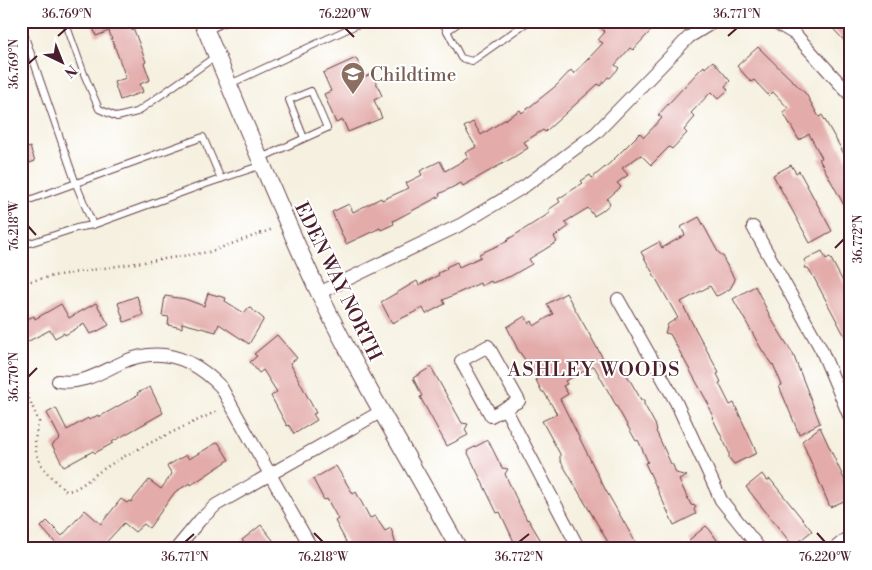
<svg xmlns="http://www.w3.org/2000/svg" width="872" height="570" font-family="'Libre Bodoni',serif">
<style>
.building{fill:#e3acaa}
.lines{fill:none;stroke-linecap:round;stroke-linejoin:round}
.service-casing{stroke:#643e46;stroke-width:8}
.minor-casing{stroke:#643e46;stroke-width:14}
.tertiary-casing{stroke:#643e46;stroke-width:18}
.path{stroke:#643e46;stroke-width:2.5;stroke-dasharray:1 4;stroke-linecap:butt}
.service{stroke:#fff;stroke-width:6}
.minor{stroke:#fff;stroke-width:12}
.tertiary{stroke:#fff;stroke-width:16}
.ticks{fill:none;stroke:#4a1f2b;stroke-width:2}
.labels{text-anchor:middle;stroke-width:4;stroke-linejoin:round;paint-order:stroke}
.education-label{font-size:19px;fill:#785e54;stroke:#fff;text-anchor:start}
.street-label{font-size:19px;fill:#4a1f2b;stroke:#fff}
.neighbourhood-label{font-size:20px;letter-spacing:1px;fill:#4a1f2b;stroke:#fff}
.neatline{fill:none;stroke:#4a1f2b;stroke-width:2}
.ticks-label{font-size:12px;text-anchor:middle;fill:#4a1f2b}
</style>
<rect width="100%" height="100%" fill="#fff"/>
<filter id="ink" filterUnits="userSpaceOnUse"><feTurbulence type="fractalNoise" baseFrequency=".02" numOctaves="2"/><feDisplacementMap in="SourceGraphic" scale="10" xChannelSelector="R" yChannelSelector="G"/><feConvolveMatrix kernelMatrix="1 2 1 2 8 2 1 2 1" color-interpolation-filters="sRGB"/></filter>
<filter id="wash" filterUnits="userSpaceOnUse"><feTurbulence type="fractalNoise" baseFrequency=".0096" numOctaves="4" result="noise"/><feDisplacementMap in="SourceGraphic" scale="20" xChannelSelector="R" yChannelSelector="G"/><feGaussianBlur stdDeviation="1.12" result="paint"/><feColorMatrix in="noise" values="0 0 0 0 0 0 0 0 0 0 0 0 0 0 0 0 0 1.4 0 .05"/><feComposite in="paint" operator="in"/></filter>
<g filter="url(#wash)">
<rect width="100%" height="100%" fill="#f5f0df"/>
<g id="blocks">
<g class="building">
<path d="M91,21H133V23L130,24L132,31L134,30L146,62L144,63L150,80L140,84L143,92L120,100L114,82L126,78L109,31L96,36Z"/>
<path d="M605,21H660L633,50L630,48L615,65L619,68L610,78L608,77L600,86L598,84L545,132L543,130L524,142L528,148L514,157L463,186L461,183L439,194L440,196L393,221L394,224L381,230L380,228L346,244L332,212L349,204L353,212L381,198L382,200L409,188L406,183L422,175L420,171L440,161L445,171L468,158L465,153L476,147L464,127L473,122L481,135L520,110L522,113L557,85L571,70L574,74L603,43L598,40L605,32L600,27Z"/>
<path d="M826,21H851V48Z"/>
<path d="M758,47L806,94L819,117L822,115L851,166V218L819,159L822,158L809,134L799,140L783,112L788,108L773,92L769,96L754,80L751,82L737,66Z"/>
<path d="M356,58L365,77L372,73L382,96L374,100L382,118L348,132L343,120L336,123L324,94L331,91L323,73Z"/>
<path d="M713,61L730,81L725,86L728,90L718,99L711,92L691,113L695,117L684,130L687,133L672,149L669,147L651,165L641,155L622,168L628,175L617,183L621,187L607,199L610,204L602,211L594,216L588,208L565,222L568,227L554,237L557,242L529,259L532,264L511,276L492,283L491,281L481,286L480,283L443,300L445,304L426,314L423,308L392,323L381,302L417,281L419,285L439,275L438,273L447,269L446,267L457,262L459,267L481,257L479,254L508,241L507,240L550,213L548,210L560,202L558,199L583,183L581,181L590,175L592,178L610,163L640,133L644,137L662,118L658,115L696,74L704,66L705,68Z"/>
<path d="M30,147L35,161L21,166V150Z"/>
<path d="M791,165L796,173L799,171L832,231L810,243L773,175Z"/>
<path d="M699,217L718,252L724,257V260L735,280L730,289L719,295L716,296L710,286L681,302L719,373L717,374L721,382L719,383L730,405L734,403L757,453L734,464L729,458V452L712,417H713L708,406L709,405L670,334L665,333L668,324L678,318L641,252L659,242L662,248L685,235L681,227Z"/>
<path d="M822,251L826,259L830,257L848,291L851,289V348L812,274L808,268H804L806,264L804,260Z"/>
<path d="M755,286L772,320L793,354L820,423L799,434L779,386L782,385L773,364L772,365L762,350L733,299Z"/>
<path d="M208,293L226,298L225,301L244,313L249,307L264,319L249,344L219,324L216,332L182,323V328L168,325L169,317L162,316L165,296L185,299L204,306Z"/>
<path d="M566,293L609,369L620,363L639,396L641,400H644V404L655,424L657,430L656,431L671,464L673,465L676,473L687,476L679,480L691,505L696,506L694,510L696,514L674,525L645,463L648,462L638,440L636,441L594,366L565,381L567,384L563,386L568,394L560,399L605,489L637,545L630,549H612L560,460V454L542,421L557,414L544,392H542L531,370L532,369L518,350L507,327L525,316L529,323L532,321L534,326L553,314L547,304Z"/>
<path d="M137,296L143,315L124,322L118,303Z"/>
<path d="M96,303L109,325L96,332L90,334L84,324L65,335L64,333L55,338L50,330L21,345V322L34,316L35,319L61,304L69,318Z"/>
<path d="M277,335L297,358L290,363L316,413L313,414L317,420L294,434L289,425L287,426L271,396L277,392L263,370L259,373L250,362L257,356L254,354Z"/>
<path d="M431,367L462,423L468,424L465,430L468,435L447,446L420,397L422,396L413,378Z"/>
<path d="M150,387L163,413L112,442L113,443L95,453L93,451L64,467L52,445L60,438L47,413L56,408L67,430L88,418L89,420L98,415L99,417L138,395L137,393Z"/>
<path d="M820,427L851,494V498L830,507L802,441Z"/>
<path d="M488,440L502,468L508,469L505,474L516,498L527,520L528,519L546,549H521L519,545L516,546L500,512L497,513L467,451Z"/>
<path d="M218,442L229,460L191,485L190,483L175,492L149,528L144,524L135,532L124,523L100,549H61L41,527L47,521L62,536L85,510L101,524L121,499L127,503L129,501L131,502L149,480L161,489L172,474L167,466L186,455L189,459Z"/>
<path d="M336,466L353,494L356,492L370,518L375,516L385,531L391,528L397,549H350L335,521L338,519L327,499L324,500L313,479Z"/>
<path d="M762,474L767,481L770,479L812,531L793,546L746,487Z"/>
<path d="M261,525L280,549H249L242,540Z"/>
<path d="M706,526L710,530L723,549H696L689,540Z"/>
</g>
</g>
</g>
<g filter="url(#ink)">
<use href="#blocks" fill-opacity="0" stroke="#643e46" stroke-width="1"/>
<g class="lines">
<defs>
<g id="service">
<path d="M65,21L84,74L99,109L117,117L137,112L216,56"/>
<path d="M442,21L461,58L472,61L529,21"/>
<path d="M21,25L76,184L93,225L200,186L262,165"/>
<path d="M206,31L228,21"/>
<path d="M447,31L461,21"/>
<path d="M230,84L365,21"/>
<path d="M261,158L327,128L311,91L289,100L304,138"/>
<path d="M21,203L203,137L221,179"/>
<path d="M21,239L25,242L30,243L76,228L93,225"/>
</g>
<g id="minor">
<path d="M773,21L795,34L851,96"/>
<path d="M753,227L821,349L851,420"/>
<path d="M319,293L462,224L525,186L596,133L689,37L715,21"/>
<path d="M618,299L676,402L721,500L760,549"/>
<path d="M488,346L519,401L491,416L461,361Z"/>
<path d="M58,381C83,385 101,372 123,362C162,345 194,359 221,387L312,549"/>
<path d="M505,408L579,549"/>
<path d="M176,549L200,520L216,505L382,411"/>
<path d="M834,549L851,535"/>
</g>
<path id="tertiary" d="M202,21C241,112 277,204 319,293C361,380 412,464 459,549"/>
</defs>
<use href="#service" class="service-casing"/>
<use href="#minor" class="minor-casing"/>
<use href="#tertiary" class="tertiary-casing"/>
<g class="path">
<path d="M21,283L59,275L209,252L273,229"/>
<path d="M21,380L39,422C28,455 42,470 66,491C77,491 89,479 99,472C136,447 179,430 219,410"/>
</g>
<use href="#service" class="service"/>
<use href="#minor" class="minor"/>
<use href="#tertiary" class="tertiary"/>
</g>
</g>
<path class="ticks" d="M345,28L354,37M58,36L67,28M728,36L737,28M28,64L37,56M28,226L36,235M835,248L844,239M28,377L37,368M314,533L323,542M817,533L825,542M185,542L194,534M519,542L529,534"/>
<defs>
<symbol id="school-pin" viewBox="-11 -11 22 30"><path d="M0 17L-7.5 6A9.5 9.5 0 1 1 7.5 6Z" fill="#8d6e63" stroke="#fff"/><path d="M0-5L7-2L0 1L-7-2ZM-4 1L0 2.5L4 1V4Q0 6-4 4Z" fill="#fff"/></symbol>
</defs>
<g fill-rule="evenodd">
<use href="#school-pin" x="339" y="60" width="28" height="38"/>
</g>
<g class="labels">
<g class="education-label">
<text x="370" y="81">Childtime</text>
</g>
<g class="street-label">
<text transform="translate(339 281) rotate(64)" y="7">EDEN WAY NORTH</text>
</g>
<g class="neighbourhood-label">
<text x="594" y="376">ASHLEY WOODS</text>
</g>
</g>
<rect width="872" height="570" fill="none" stroke="#fff" stroke-width="55"/>
<g transform="translate(62 62) rotate(137)" stroke="#ffffff" stroke-width="4" paint-order="stroke">
<path d="M0-4L9 19L0 12L-9 19Z" fill="#4a1f2b"/>
<text y="-8" font-size="14" font-weight="bold" text-anchor="middle" fill="#4a1f2b">N</text>
</g>
<rect x="28" y="28" width="816" height="514" class="neatline"/>
<g class="ticks-label">
<text x="67" y="18">36.769°N</text>
<text x="345" y="18">76.220°W</text>
<text x="737" y="18">36.771°N</text>
<text transform="translate(14 64) rotate(-90)" y="4">36.769°N</text>
<text transform="translate(14 226) rotate(-90)" y="4">76.218°W</text>
<text transform="translate(858 239) rotate(-90)" y="4">36.772°N</text>
<text transform="translate(14 377) rotate(-90)" y="4">36.770°N</text>
<text x="185" y="561">36.771°N</text>
<text x="323" y="561">76.218°W</text>
<text x="519" y="561">36.772°N</text>
<text x="825" y="561">76.220°W</text>
</g>
</svg>
